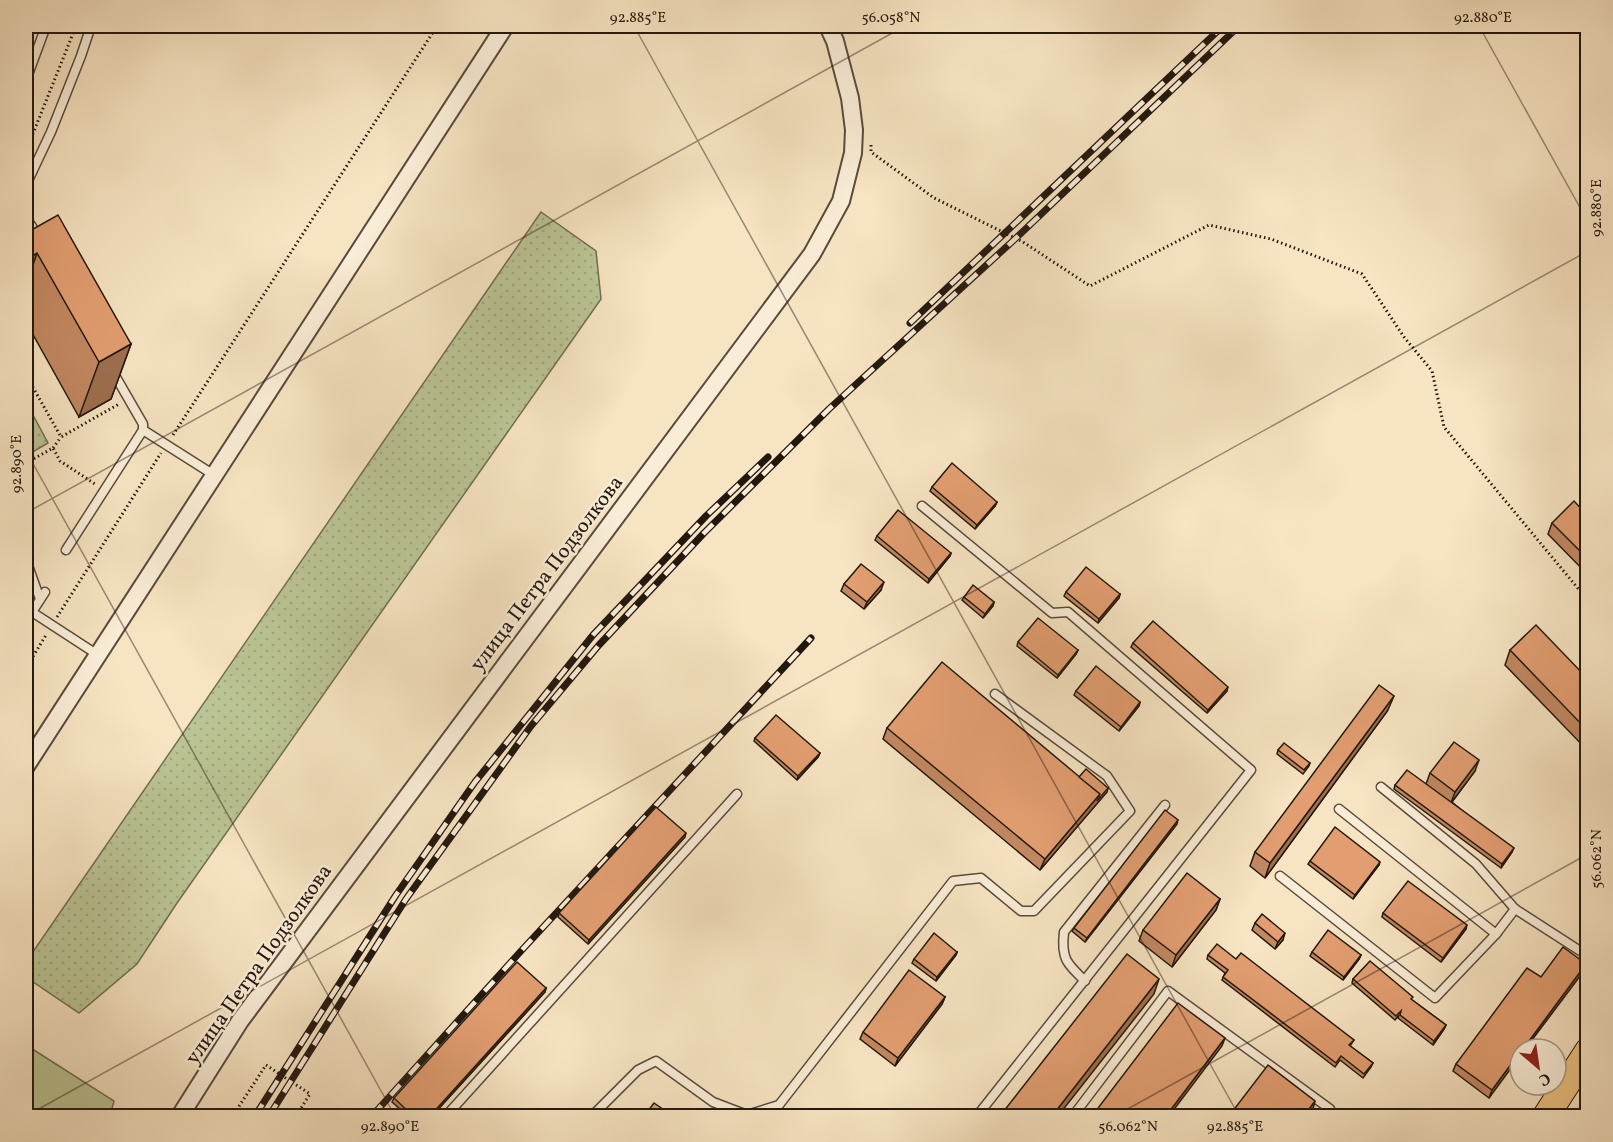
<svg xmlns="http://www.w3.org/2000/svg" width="1613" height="1142" font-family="Vollkorn,serif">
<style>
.green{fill:#bbc494;stroke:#6f6e52;stroke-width:1.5}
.park{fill:url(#park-dots);stroke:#6f6e52;stroke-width:1.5}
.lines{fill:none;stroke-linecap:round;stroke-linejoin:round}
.lane-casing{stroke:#584b3c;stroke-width:11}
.street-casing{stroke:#584b3c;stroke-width:20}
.primary-casing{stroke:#23180f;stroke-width:28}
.path{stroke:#23180f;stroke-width:3;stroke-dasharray:1.5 3;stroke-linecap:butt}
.lane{stroke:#faedd7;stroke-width:8}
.street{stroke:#faedd7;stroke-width:16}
.primary{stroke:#ecc281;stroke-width:26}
.rail-casing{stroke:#23180f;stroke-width:7}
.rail{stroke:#faedd7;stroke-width:4.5;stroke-dasharray:14;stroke-linecap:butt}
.wall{fill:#c28861;stroke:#23180f;stroke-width:1.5}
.shaded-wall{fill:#9e6f4f;stroke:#23180f;stroke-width:1.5}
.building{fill:#e29e71;stroke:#23180f;stroke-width:1.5}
.ticks{fill:none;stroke:#23180f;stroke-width:1.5;stroke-opacity:0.45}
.labels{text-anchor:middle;stroke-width:5;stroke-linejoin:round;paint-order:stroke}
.street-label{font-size:21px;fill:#23180f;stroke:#faedd7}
.neatline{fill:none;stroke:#23180f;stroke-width:2}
.ticks-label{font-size:15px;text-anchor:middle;fill:#23180f}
</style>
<defs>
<pattern id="park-dots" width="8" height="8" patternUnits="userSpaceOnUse" patternTransform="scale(1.5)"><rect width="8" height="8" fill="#bbc494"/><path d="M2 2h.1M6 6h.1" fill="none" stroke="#a0a87e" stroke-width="1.8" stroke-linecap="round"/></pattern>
</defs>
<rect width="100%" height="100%" fill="#f7e4c2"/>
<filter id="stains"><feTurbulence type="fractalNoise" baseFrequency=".00333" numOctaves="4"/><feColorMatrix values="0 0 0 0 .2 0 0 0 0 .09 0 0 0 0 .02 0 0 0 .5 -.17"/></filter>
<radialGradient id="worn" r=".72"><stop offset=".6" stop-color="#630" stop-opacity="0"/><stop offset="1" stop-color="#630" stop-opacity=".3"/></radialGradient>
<path class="green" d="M26,1045L114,1101L110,1116H26Z"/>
<g class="park">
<path d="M541,212L596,251L601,299L177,903L137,964L79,1013L26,977V962Z"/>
<path d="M26,402L48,443L26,456Z"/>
</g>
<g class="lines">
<defs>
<g id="lane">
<path d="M26,80L46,26"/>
<path d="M26,185L51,132L81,56L91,26"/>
<path d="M26,219L31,225L38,237"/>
<path d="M113,372L143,424V430"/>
<path d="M922,506L1052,613L1068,612L1251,770L977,1116"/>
<path d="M66,550L143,430L214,475"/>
<path d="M26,560L40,599"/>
<path d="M32,612L45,592"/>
<path d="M26,621L32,612L98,655"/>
<path d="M1381,787L1476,864L1515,909L1588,956"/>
<path d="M1339,809L1496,934"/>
<path d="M1280,876L1435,998L1496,934L1515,909"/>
<path d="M1085,981C1066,963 1061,958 1064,932L1165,805"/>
<path d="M446,1116L737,794"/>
<path d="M592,1116L638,1070L656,1061L713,1102L747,1115L779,1105L953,881L981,878L1021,911H1034L1130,811L1107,776L995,694"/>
<path d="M1073,1116L1168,991L1330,1109L1332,1116"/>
</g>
<g id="street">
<path d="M26,766L505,26"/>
<path d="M180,1116L240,1021L812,254L841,201L853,153L854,130L850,98L835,41L828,26"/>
</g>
<path id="primary" d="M1546,1116L1588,1051"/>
</defs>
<use href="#lane" class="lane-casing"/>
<use href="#street" class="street-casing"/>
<use href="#primary" class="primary-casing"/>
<g class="path">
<path d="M871,145V152L934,198L1023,242L1090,286L1209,225L1271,239L1362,274L1404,337L1432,371L1444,427L1581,592L1588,596"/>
<path d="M26,151L76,26"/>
<path d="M26,375L61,437L119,404"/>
<path d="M173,435L437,26"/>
<path d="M53,448L61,437"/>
<path d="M26,463L53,448L60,461L95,484"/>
<path d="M57,617L161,453"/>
<path d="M26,668L46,635"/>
<path d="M238,1116L234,1114L266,1065L310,1094L296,1116"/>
</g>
<use href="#lane" class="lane"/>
<use href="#street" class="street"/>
<use href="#primary" class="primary"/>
<defs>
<g id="rail">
<path d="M910,323L1223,26"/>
<path d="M255,1116L396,895L475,782L593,635L706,516L768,457"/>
<path d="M269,1116L406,899L531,726L599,645L704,533L829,409L1015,239L1239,26"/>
<path d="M372,1116L521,951L811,638"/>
</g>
</defs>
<use href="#rail" class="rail-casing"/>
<use href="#rail" class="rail"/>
</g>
<g class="wall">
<path d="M26,233L131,344L111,399L79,417L26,322Z"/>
<path d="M932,487L997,502L995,506L975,529L930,491Z"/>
<path d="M1587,515V574L1548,534L1552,523Z"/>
<path d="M877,536L951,553L950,556L928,583L875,540Z"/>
<path d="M844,584L881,590L864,609L841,591Z"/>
<path d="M1066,592L1120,594L1119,598L1098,623L1064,596Z"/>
<path d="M964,597L994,602L993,606L983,618L962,600Z"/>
<path d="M1018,642L1078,650L1076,654L1057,678L1017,646Z"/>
<path d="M1133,643L1227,691L1207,713L1131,647Z"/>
<path d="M1510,650L1587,678V750L1505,665Z"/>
<path d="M1076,691L1140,702L1139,706L1119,731L1074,695Z"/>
<path d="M1388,710L1265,878L1250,866L1255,852Z"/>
<path d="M887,728L1079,777L1108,788L1107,792L1040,870L883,739Z"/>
<path d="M755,738L820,753L818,757L797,780L754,741Z"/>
<path d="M1278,750L1310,763L1309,766L1303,774L1277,754Z"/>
<path d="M1475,771L1452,802L1512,852L1501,868L1394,789L1395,785L1426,784L1430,773Z"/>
<path d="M1177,824L1085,942L1072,931L1074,928Z"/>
<path d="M685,837L588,944L558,917L559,913Z"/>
<path d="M1310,861L1379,865L1353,899L1308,864Z"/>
<path d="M1220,899L1216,910L1172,967L1139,941L1143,930Z"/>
<path d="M1383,913L1466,929L1441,962L1382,917Z"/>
<path d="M1255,923L1283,940L1275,949L1252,930Z"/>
<path d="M957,952L956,955L936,981L912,963L914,959Z"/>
<path d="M1312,952L1361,955L1359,959L1343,980L1310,956Z"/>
<path d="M1208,955L1236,959L1354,1040L1350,1046L1373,1063L1371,1067L1363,1078L1340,1060L1335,1067L1222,980L1225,973L1207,959Z"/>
<path d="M1586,964L1583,972L1525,1049H1520L1489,1098L1453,1071L1456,1064L1541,977Z"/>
<path d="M1353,979L1412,1000L1446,1025L1444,1029L1433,1045L1398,1018L1399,1015L1395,1020L1352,983Z"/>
<path d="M546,988L545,992L432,1116H408L392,1102L394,1098Z"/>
<path d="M945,997L942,1004L895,1066L860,1039L863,1032Z"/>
</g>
<g class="shaded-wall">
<path d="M37,253L26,286V260Z"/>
<path d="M131,344L111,399L79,417L99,362Z"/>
<path d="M997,502L995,506L975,529L977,525Z"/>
<path d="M951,553L950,556L928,583L929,579Z"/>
<path d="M884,582L881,590L864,609L867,602Z"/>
<path d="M1120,594L1119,598L1098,623L1099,619Z"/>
<path d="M994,602L993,606L983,618L985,614Z"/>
<path d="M1078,650L1076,654L1057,678L1058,675Z"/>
<path d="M1228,687L1227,691L1207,713L1208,710Z"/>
<path d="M1394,696L1388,710L1265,878L1270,863Z"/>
<path d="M1140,702L1139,706L1119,731L1121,727Z"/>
<path d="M820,753L818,757L797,780L798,776Z"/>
<path d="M1479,760L1475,771L1451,803L1455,792Z"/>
<path d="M1108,788L1107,792L1040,870L1045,859L1100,794Z"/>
<path d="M1178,820L1177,824L1085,942L1087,938Z"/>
<path d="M686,833L685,837L588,944L589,940Z"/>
<path d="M1514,848L1512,852L1501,868L1502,864Z"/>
<path d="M1380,862L1379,865L1353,899L1355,895Z"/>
<path d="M1220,899L1216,910L1172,967L1176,955Z"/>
<path d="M1467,925L1466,929L1441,962L1443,958Z"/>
<path d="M1285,933L1283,940L1275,949L1278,942Z"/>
<path d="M957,952L956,955L936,981L937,977Z"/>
<path d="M1361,955L1359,959L1343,980L1344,977Z"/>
<path d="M1586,964L1583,972L1525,1049H1523Z"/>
<path d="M1159,979L1154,994L1058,1116H1052Z"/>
<path d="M546,988L545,992L432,1116H430Z"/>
<path d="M945,997L942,1004L895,1066L898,1058Z"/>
<path d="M1446,1025L1444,1029L1433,1045L1434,1041Z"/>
<path d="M1225,1038L1222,1046L1169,1116H1166Z"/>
<path d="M1520,1052V1056L1489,1098L1492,1090Z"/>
<path d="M1315,1101L1313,1109L1307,1116H1304Z"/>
</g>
<g class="building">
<path d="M58,215L131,344L99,362L37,253L26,260V233Z"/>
<path d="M952,463L997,502L977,525L932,487Z"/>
<path d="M1574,501L1587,515V558L1552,523Z"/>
<path d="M898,510L951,553L929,579L877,536Z"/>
<path d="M861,564L884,582L867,602L844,584Z"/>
<path d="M1086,567L1120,594L1099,619L1066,592Z"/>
<path d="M973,585L994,602L985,614L964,597Z"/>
<path d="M1038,618L1078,650L1058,675L1018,642Z"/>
<path d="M1153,621L1228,687L1208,710L1133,643Z"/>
<path d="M1536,625L1587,678V730L1510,650Z"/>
<path d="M942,662L1100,794L1045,859L887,728Z"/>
<path d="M1096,666L1140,702L1121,727L1076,691Z"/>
<path d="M1379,685L1394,696L1270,863L1255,852Z"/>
<path d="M776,715L820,753L798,776L755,738Z"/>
<path d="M1454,742L1479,760L1455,792L1430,773Z"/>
<path d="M1284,743L1310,763L1304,770L1278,750Z"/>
<path d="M1086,769L1108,788L1097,801L1100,794L1079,777Z"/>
<path d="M1407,770L1514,848L1502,864L1395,785Z"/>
<path d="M656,807L686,833L589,940L559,913Z"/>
<path d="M1165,810L1178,820L1087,938L1074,928Z"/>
<path d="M1335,827L1380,862L1355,895L1310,861Z"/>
<path d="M1187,873L1220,899L1176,955L1143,930Z"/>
<path d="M1408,881L1467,925L1443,958L1383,913Z"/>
<path d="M1262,914L1285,933L1278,942L1255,923Z"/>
<path d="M1328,930L1361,955L1344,977L1312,952Z"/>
<path d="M934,933L957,952L937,977L914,959Z"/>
<path d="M1217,944L1236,959L1241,953L1354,1040L1349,1045L1373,1063L1364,1074L1341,1056L1336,1063L1223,977L1228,970L1208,955Z"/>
<path d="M1563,947L1586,964L1523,1049H1520V1052L1492,1090L1456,1064L1527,968L1541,977Z"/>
<path d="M1127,954L1159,979L1052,1116H1000Z"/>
<path d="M1370,961L1413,997L1411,999L1446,1025L1434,1041L1400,1015L1401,1011L1396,1016L1353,979Z"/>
<path d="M517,962L546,988L430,1116H413L394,1098Z"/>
<path d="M909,970L945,997L898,1058L863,1032Z"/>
<path d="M1178,1003L1225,1038L1166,1116H1092Z"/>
<path d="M1268,1065L1315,1101L1304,1116H1229Z"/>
<path d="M654,1103L673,1116H644Z"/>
</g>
<path class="ticks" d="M634,26L1239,1116M1479,26L1588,222M26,451L395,1116M26,513L905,26M26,1116L1588,251M1115,1116L1588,854"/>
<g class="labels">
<g class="street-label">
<text transform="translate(546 573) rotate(-53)" y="7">улица Петра Подзолкова</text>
<text transform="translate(258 964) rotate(-55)" y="7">улица Петра Подзолкова</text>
</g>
</g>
<rect width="1613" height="1142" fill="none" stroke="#f7e4c2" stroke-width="66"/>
<g transform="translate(1538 1067) rotate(151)"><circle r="28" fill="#faedd7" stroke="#a49887" stroke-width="1.5"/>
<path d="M0-4.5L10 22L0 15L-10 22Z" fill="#8f2418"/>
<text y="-9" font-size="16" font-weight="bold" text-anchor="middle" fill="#23180f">С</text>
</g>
<rect x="33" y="33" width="1547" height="1076" class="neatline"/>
<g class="ticks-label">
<text x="638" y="22">92.885°E</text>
<text x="891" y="22">56.058°N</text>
<text x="1483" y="22">92.880°E</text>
<text transform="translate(1596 208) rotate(-90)" y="5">92.880°E</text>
<text transform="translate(16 464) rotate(-90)" y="5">92.890°E</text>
<text transform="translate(1596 859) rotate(-90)" y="5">56.062°N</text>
<text x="390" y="1131">92.890°E</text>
<text x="1128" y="1131">56.062°N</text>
<text x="1235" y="1131">92.885°E</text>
</g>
<rect width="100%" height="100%" filter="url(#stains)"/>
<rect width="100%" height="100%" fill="url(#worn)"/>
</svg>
